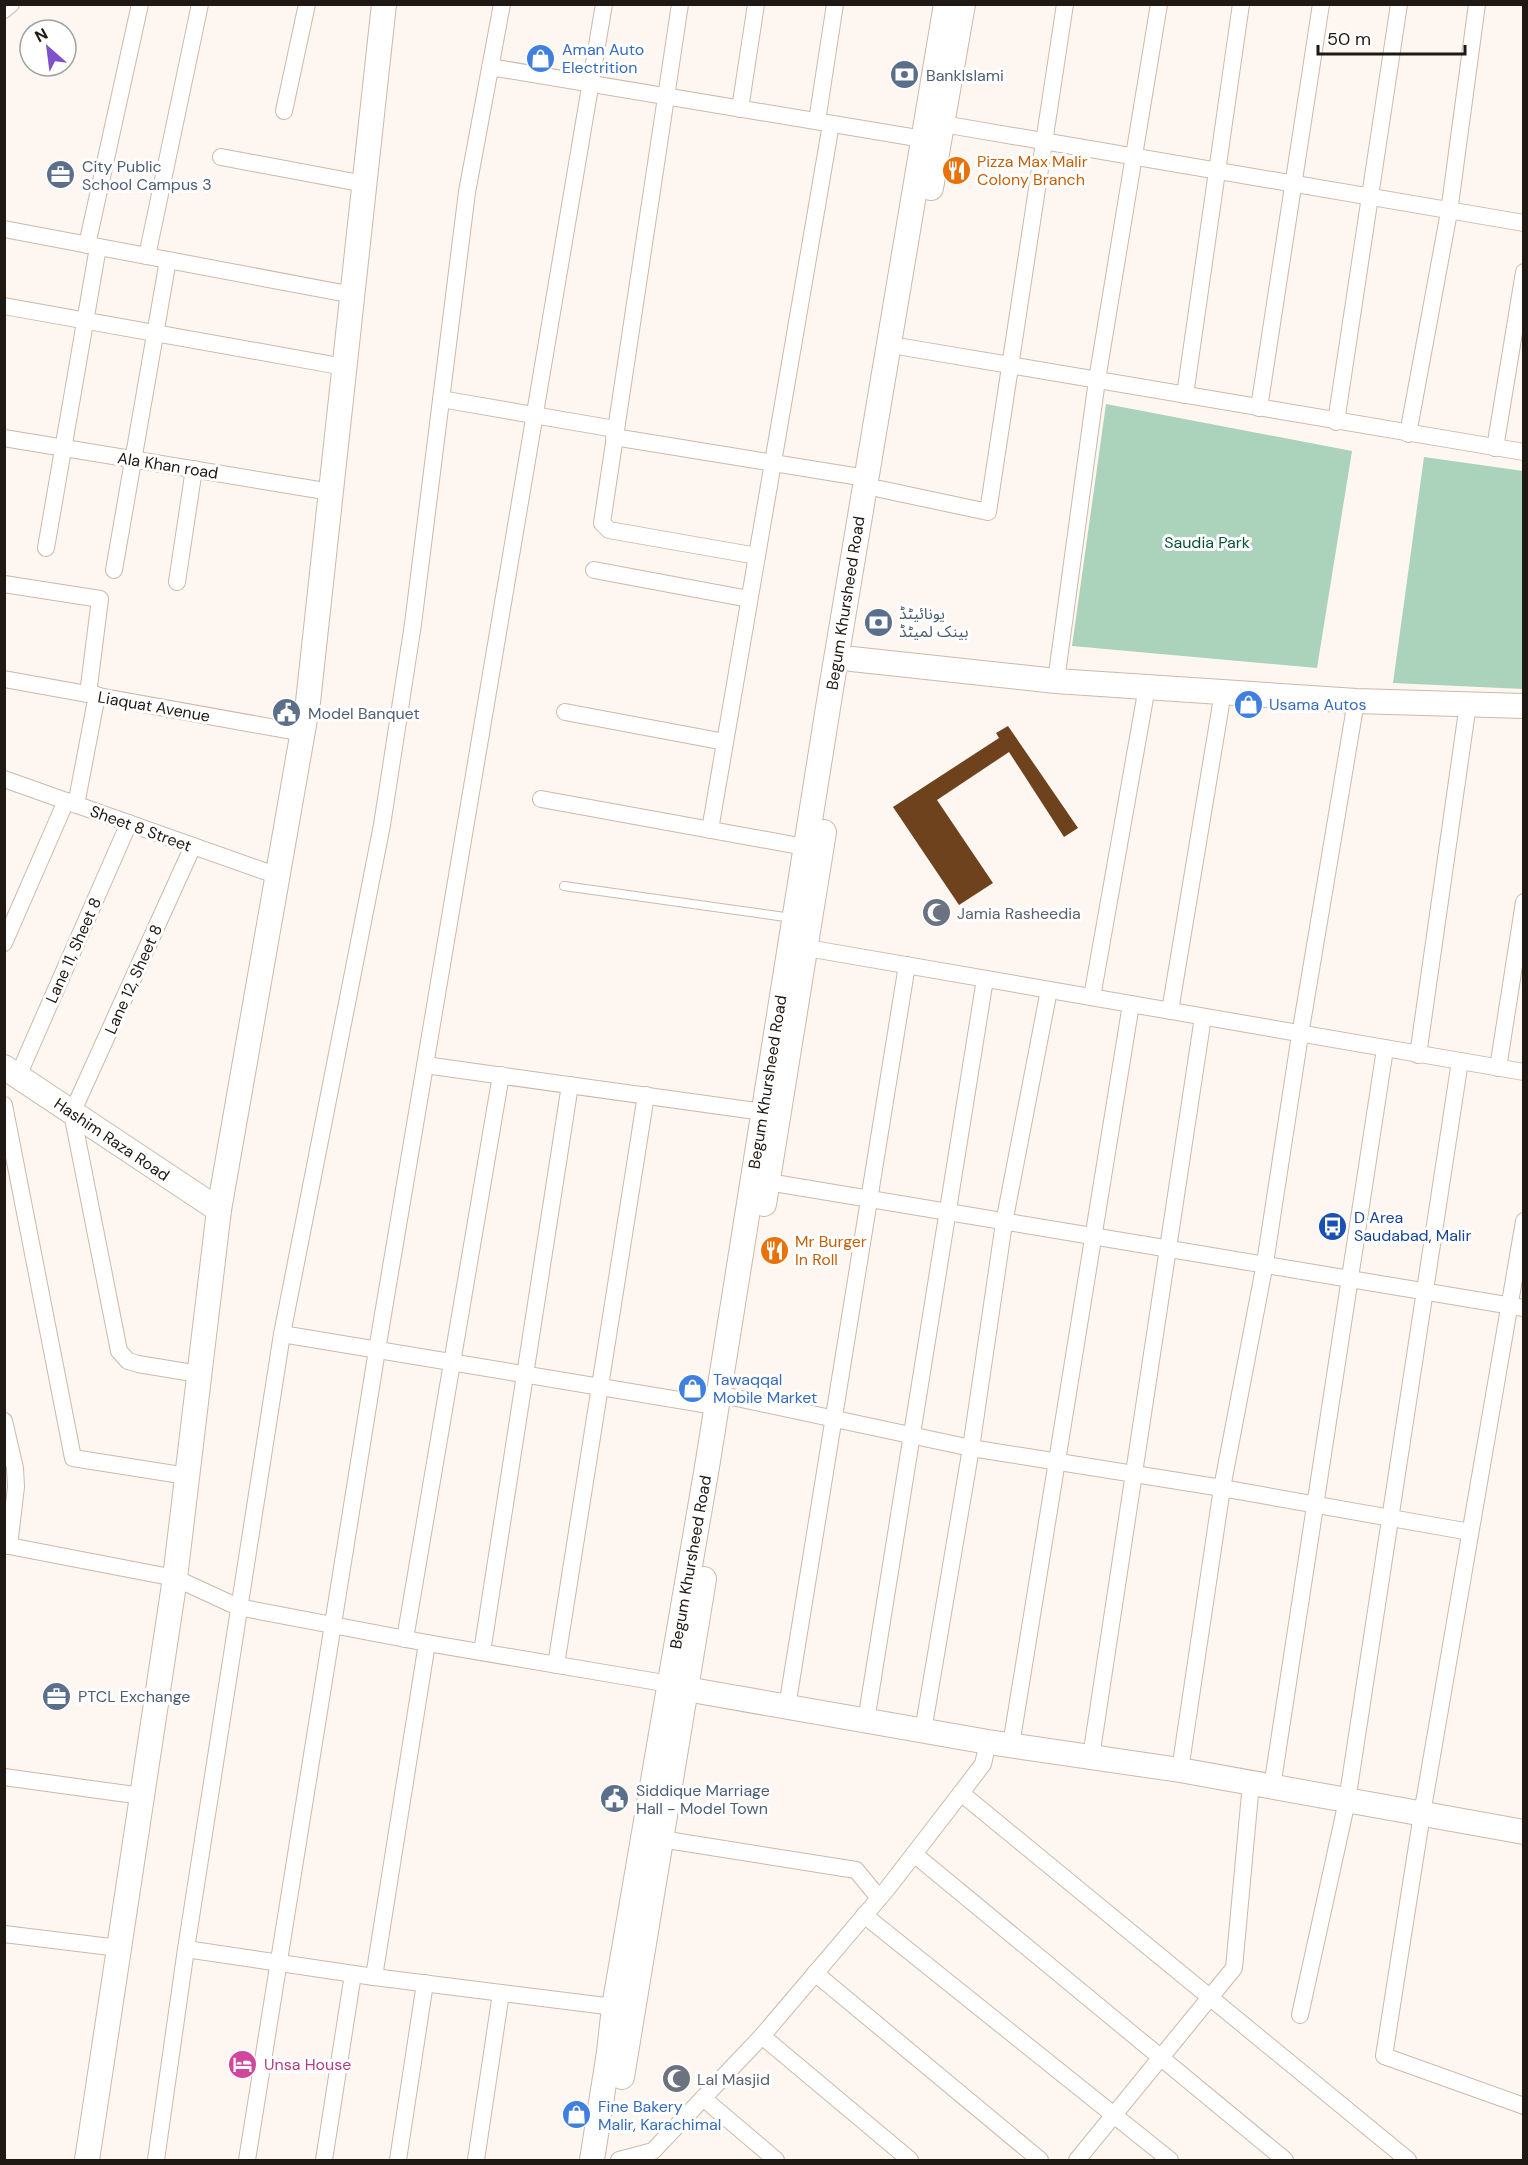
<svg xmlns="http://www.w3.org/2000/svg" width="1528" height="2165" font-family="'DM Sans','Noto Sans Arabic',sans-serif">
<style>
.green{fill:#abd2ba}
.building{fill:#6f421e}
.lines{fill:none;stroke-linecap:round;stroke-linejoin:round}
.lane-casing{stroke:#ccb9ab;stroke-width:10}
.street-casing{stroke:#ccb9ab;stroke-width:18}
.secondary-casing{stroke:#ccb9ab;stroke-width:26}
.lane{stroke:#fff;stroke-width:8}
.street{stroke:#fff;stroke-width:16}
.secondary{stroke:#fff;stroke-width:24}
.labels{text-anchor:middle;stroke-width:6;stroke-linejoin:round;paint-order:stroke}
.shop-label{font-size:16px;fill:#366cbe;stroke:#fff;text-anchor:start}
.service-label{font-size:16px;fill:#4e5e75;stroke:#fff;text-anchor:start}
.food-label{font-size:16px;fill:#c56008;stroke:#fff;text-anchor:start}
.street-label{font-size:16px;fill:#1f1813;stroke:#fff}
.park-label{font-size:16px;fill:#065232;stroke:#fff}
.worship-label{font-size:16px;fill:#5b616d;stroke:#fff;text-anchor:start}
.transit-label{font-size:16px;fill:#164399;stroke:#fff;text-anchor:start}
.hotel-label{font-size:16px;fill:#b23c85;stroke:#fff;text-anchor:start}
</style>
<rect width="100%" height="100%" fill="#fef6f0"/>
<g class="green">
<path d="M1106,404L1352,451L1317,668L1072,646Z"/>
<path d="M1424,457L1523,471V689L1393,683Z"/>
</g>
<path class="building" d="M1008,726L1078,828L1064,837L1009,752L937,800L993,883L959,905L893,807L999,738L996,733Z"/>
<g class="lines">
<defs>
<path id="lane" d="M564,886L792,918"/>
<g id="street">
<path d="M680,4L602,523L609,530L757,556"/>
<path d="M4,10L11,4"/>
<path d="M490,67L923,139"/>
<path d="M740,109L756,4"/>
<path d="M284,111L307,4"/>
<path d="M817,121L835,4"/>
<path d="M943,124L1524,223"/>
<path d="M221,157L365,184"/>
<path d="M4,229L353,295"/>
<path d="M87,245L140,4"/>
<path d="M147,256L200,4"/>
<path d="M4,306L345,367"/>
<path d="M903,347L1524,452"/>
<path d="M1185,395L1241,4"/>
<path d="M441,399L615,429"/>
<path d="M1259,408L1321,4"/>
<path d="M1336,422L1399,4"/>
<path d="M1408,434L1449,212L1477,4"/>
<path d="M614,437L866,478"/>
<path d="M4,438L331,492"/>
<path d="M1495,448L1524,272"/>
<path d="M880,489L988,512L1065,4"/>
<path d="M46,548L98,247"/>
<path d="M114,570L168,260"/>
<path d="M594,570L749,599"/>
<path d="M177,582L194,469"/>
<path d="M4,584L100,599L88,694"/>
<path d="M4,679L303,733"/>
<path d="M1056,681L1097,380L1159,4"/>
<path d="M565,712L725,742"/>
<path d="M4,779L278,876"/>
<path d="M541,799L805,847"/>
<path d="M76,805L97,695"/>
<path d="M710,830L831,124"/>
<path d="M193,846L72,1113L119,1351L128,1361L138,1364L199,1374"/>
<path d="M4,943L66,801"/>
<path d="M807,948L1524,1072"/>
<path d="M1092,997L1147,687"/>
<path d="M1170,1011L1223,692"/>
<path d="M1418,1055L1468,704"/>
<path d="M425,1065L763,1112"/>
<path d="M1498,1068L1524,902"/>
<path d="M18,1076L129,823"/>
<path d="M4,1105L73,1458L187,1476"/>
<path d="M768,1182C1020,1225 1272,1265 1524,1308"/>
<path d="M1524,1221L1422,1814L1384,2056L1524,2106"/>
<path d="M282,1334L715,1406"/>
<path d="M732,1397L971,1448L1222,1488L1470,1532"/>
<path d="M4,1421L15,1468L16,1487L9,1546"/>
<path d="M4,1545L175,1578L238,1607L427,1643L670,1684"/>
<path d="M405,1639L501,1075"/>
<path d="M482,1652L570,1085"/>
<path d="M556,1665L646,1095"/>
<path d="M787,1707L907,965"/>
<path d="M866,1721L985,979"/>
<path d="M923,1731L971,1448L1004,1223L1049,990"/>
<path d="M1011,1745L1131,1004"/>
<path d="M1091,1757L1203,1017"/>
<path d="M1180,1770L1222,1488L1265,1263L1300,1035L1356,701"/>
<path d="M4,1777L142,1796"/>
<path d="M1272,1787L1385,1049"/>
<path d="M961,1793L1408,2160"/>
<path d="M661,1839L856,1870L879,1898"/>
<path d="M914,1854L1285,2160"/>
<path d="M864,1915L1170,2160"/>
<path d="M4,1934L119,1948"/>
<path d="M186,1949L374,1977L614,2007"/>
<path d="M815,1973L1040,2160"/>
<path d="M374,1977L427,1643"/>
<path d="M1300,2015L1347,1801L1460,1061"/>
<path d="M762,2036L910,2160"/>
<path d="M703,2098L776,2160"/>
<path d="M156,2160L186,1949L282,1334L382,825L413,624L467,192L502,4"/>
<path d="M247,2160L377,1350L604,4"/>
<path d="M324,2160L353,1974"/>
<path d="M398,2160L425,1983"/>
<path d="M476,2160L501,1993"/>
<path d="M619,2160L653,2151L762,2036L887,1889L961,1793L983,1764L988,1742"/>
<path d="M1077,2160L1234,1968L1251,1783"/>
</g>
<g id="secondary">
<path d="M931,188L963,4"/>
<path d="M852,659L1056,681L1356,701L1524,706"/>
<path d="M4,1067L219,1210"/>
<path d="M764,1204L824,832"/>
<path d="M686,1689L988,1742L1180,1770L1524,1832"/>
<path d="M622,2077L704,1579"/>
<path d="M87,2160L175,1578L219,1210L308,702L384,4"/>
<path d="M592,2160L609,2052L614,2007L707,1467L830,695L946,4"/>
</g>
</defs>
<use href="#lane" class="lane-casing"/>
<use href="#street" class="street-casing"/>
<use href="#secondary" class="secondary-casing"/>
<use href="#lane" class="lane"/>
<use href="#street" class="street"/>
<use href="#secondary" class="secondary"/>
</g>
<defs>
<symbol id="shop-disc" viewBox="-11 -11 22 22"><circle r="9.5" fill="#3f7fe0" stroke="#fff"/><path d="M-5-2.5h2.3a2.7 3.5 0 0 1 5.4 0H5L5.5 6h-11ZM-1.5-2.5h3a1.5 2.3 0 0 0-3 0Z" fill="#fff"/></symbol>
<symbol id="bank-disc" viewBox="-11 -11 22 22"><circle r="9.5" fill="#5c6f8a" stroke="#fff"/><path d="M-6-4H6V4H-6ZM0-2.3a2.3 2.3 0 1 0 0 4.6a2.3 2.3 0 1 0 0-4.6Z" fill="#fff"/></symbol>
<symbol id="restaurant-disc" viewBox="-11 -11 22 22"><circle r="9.5" fill="#e8710a" stroke="#fff"/><path d="M-5-6h1v4h1v-4h1v4h1v-4h1v5L-1.5 .5V6h-2V.5L-5-1ZM5-6V6H3V1.5H1.5Q1.5-4 5-6Z" fill="#fff"/></symbol>
<symbol id="office-disc" viewBox="-11 -11 22 22"><circle r="9.5" fill="#5c6f8a" stroke="#fff"/><path d="M-6-3h4V-5.5h4V-3h4V5H-6ZM-1-4.5V-3h2v-1.5ZM-6 0V1H6V0Z" fill="#fff"/></symbol>
<symbol id="civic-disc" viewBox="-11 -11 22 22"><circle r="9.5" fill="#5c6f8a" stroke="#fff"/><path d="M-.6-6.5H3V-4.5H.6V-3L4-1V1h2V6H-6V1h2V-1L-.6-3ZM-1.2 2.5V6h2.4V2.5Z" fill="#fff"/></symbol>
<symbol id="mosque-disc" viewBox="-11 -11 22 22"><circle r="9.5" fill="#6b7280" stroke="#fff"/><path d="M3.5-4.9A6 6 0 1 0 3.5 4.9A5 5 0 1 1 3.5-4.9Z" fill="#fff"/></symbol>
<symbol id="bus-disc" viewBox="-11 -11 22 22"><circle r="9.5" fill="#1a4fb4" stroke="#fff"/><path d="M-5-6H5V4H4V6H2V4H-2V6H-4V4H-5ZM-3.5-4V0h7V-4ZM-3.5 1.2v1.5H-2V1.2ZM2 1.2v1.5H3.5V1.2Z" fill="#fff"/></symbol>
<symbol id="hotel-disc" viewBox="-11 -11 22 22"><circle r="9.5" fill="#d1479c" stroke="#fff"/><path d="M-6-4.5h1.5V1H6V5H4.5V3h-9V5H-6ZM-4 0a1.8 1.8 0 1 1 3.6 0ZM.5 0V-2.5h3Q6-2.5 6 0Z" fill="#fff"/></symbol>
</defs>
<g fill-rule="evenodd">
<use href="#shop-disc" x="524" y="42" width="33" height="33"/>
<use href="#bank-disc" x="888" y="58" width="33" height="33"/>
<use href="#restaurant-disc" x="940" y="154" width="33" height="33"/>
<use href="#office-disc" x="44" y="158" width="33" height="33"/>
<use href="#bank-disc" x="862" y="606" width="33" height="33"/>
<use href="#shop-disc" x="1232" y="688" width="33" height="33"/>
<use href="#civic-disc" x="270" y="696" width="33" height="33"/>
<use href="#mosque-disc" x="920" y="896" width="33" height="33"/>
<use href="#bus-disc" x="1316" y="1210" width="33" height="33"/>
<use href="#restaurant-disc" x="758" y="1234" width="33" height="33"/>
<use href="#shop-disc" x="676" y="1372" width="33" height="33"/>
<use href="#office-disc" x="40" y="1680" width="33" height="33"/>
<use href="#civic-disc" x="598" y="1782" width="33" height="33"/>
<use href="#hotel-disc" x="226" y="2048" width="33" height="33"/>
<use href="#mosque-disc" x="660" y="2062" width="33" height="33"/>
<use href="#shop-disc" x="560" y="2098" width="33" height="33"/>
</g>
<g class="labels">
<g class="shop-label">
<text x="562" y="55">Aman Auto<tspan x="562" dy="18">Electrition</tspan></text>
<text x="1269" y="710">Usama Autos</text>
<text x="713" y="1385">Tawaqqal<tspan x="713" dy="18">Mobile Market</tspan></text>
<text x="598" y="2112">Fine Bakery<tspan x="598" dy="18">Malir, Karachimal</tspan></text>
</g>
<g class="service-label">
<text x="926" y="81">BankIslami</text>
<text x="82" y="172">City Public<tspan x="82" dy="18">School Campus 3</tspan></text>
<text x="899" y="619">یونائیٹڈ<tspan x="899" dy="18">بینک لمیٹڈ</tspan></text>
<text x="308" y="719">Model Banquet</text>
<text x="78" y="1702">PTCL Exchange</text>
<text x="636" y="1796">Siddique Marriage<tspan x="636" dy="18">Hall - Model Town</tspan></text>
</g>
<g class="food-label">
<text x="977" y="167">Pizza Max Malir<tspan x="977" dy="18">Colony Branch</tspan></text>
<text x="795" y="1247">Mr Burger<tspan x="795" dy="18">In Roll</tspan></text>
</g>
<g class="street-label">
<text transform="translate(168 465) rotate(9)" y="6">Ala Khan road</text>
<text transform="translate(845 603) rotate(-81)" y="6">Begum Khursheed Road</text>
<text transform="translate(154 706) rotate(10)" y="6">Liaquat Avenue</text>
<text transform="translate(141 828) rotate(20)" y="6">Sheet 8 Street</text>
<text transform="translate(73 950) rotate(-66)" y="6">Lane 11, Sheet 8</text>
<text transform="translate(133 979) rotate(-66)" y="6">Lane 12, Sheet 8</text>
<text transform="translate(767 1082) rotate(-81)" y="6">Begum Khursheed Road</text>
<text transform="translate(112 1139) rotate(34)" y="6">Hashim Raza Road</text>
<text transform="translate(690 1562) rotate(-80)" y="6">Begum Khursheed Road</text>
</g>
<g class="park-label">
<text x="1207" y="548">Saudia Park</text>
</g>
<g class="worship-label">
<text x="957" y="919">Jamia Rasheedia</text>
<text x="697" y="2085">Lal Masjid</text>
</g>
<g class="transit-label">
<text x="1354" y="1223">D Area<tspan x="1354" dy="18">Saudabad, Malir</tspan></text>
</g>
<g class="hotel-label">
<text x="264" y="2070">Unsa House</text>
</g>
</g>
<rect width="1528" height="2165" fill="none" stroke="#1f1813" stroke-width="12"/>
<g transform="translate(48 48) rotate(332)"><circle r="28" fill="#ffffff" stroke="#a5a3a1" stroke-width="1.5"/>
<path d="M0-4.5L10 22L0 15L-10 22Z" fill="#7f52cb"/>
<text y="-9" font-size="16" font-weight="bold" text-anchor="middle" fill="#1f1813">N</text>
</g>
<path d="M1318 45v9h147v-9" fill="none" stroke="#1f1813" stroke-width="3"/>
<text x="1327" y="45" font-size="18" fill="#1f1813" stroke="#ffffff" stroke-width="4.5" paint-order="stroke">50 m</text>
</svg>
